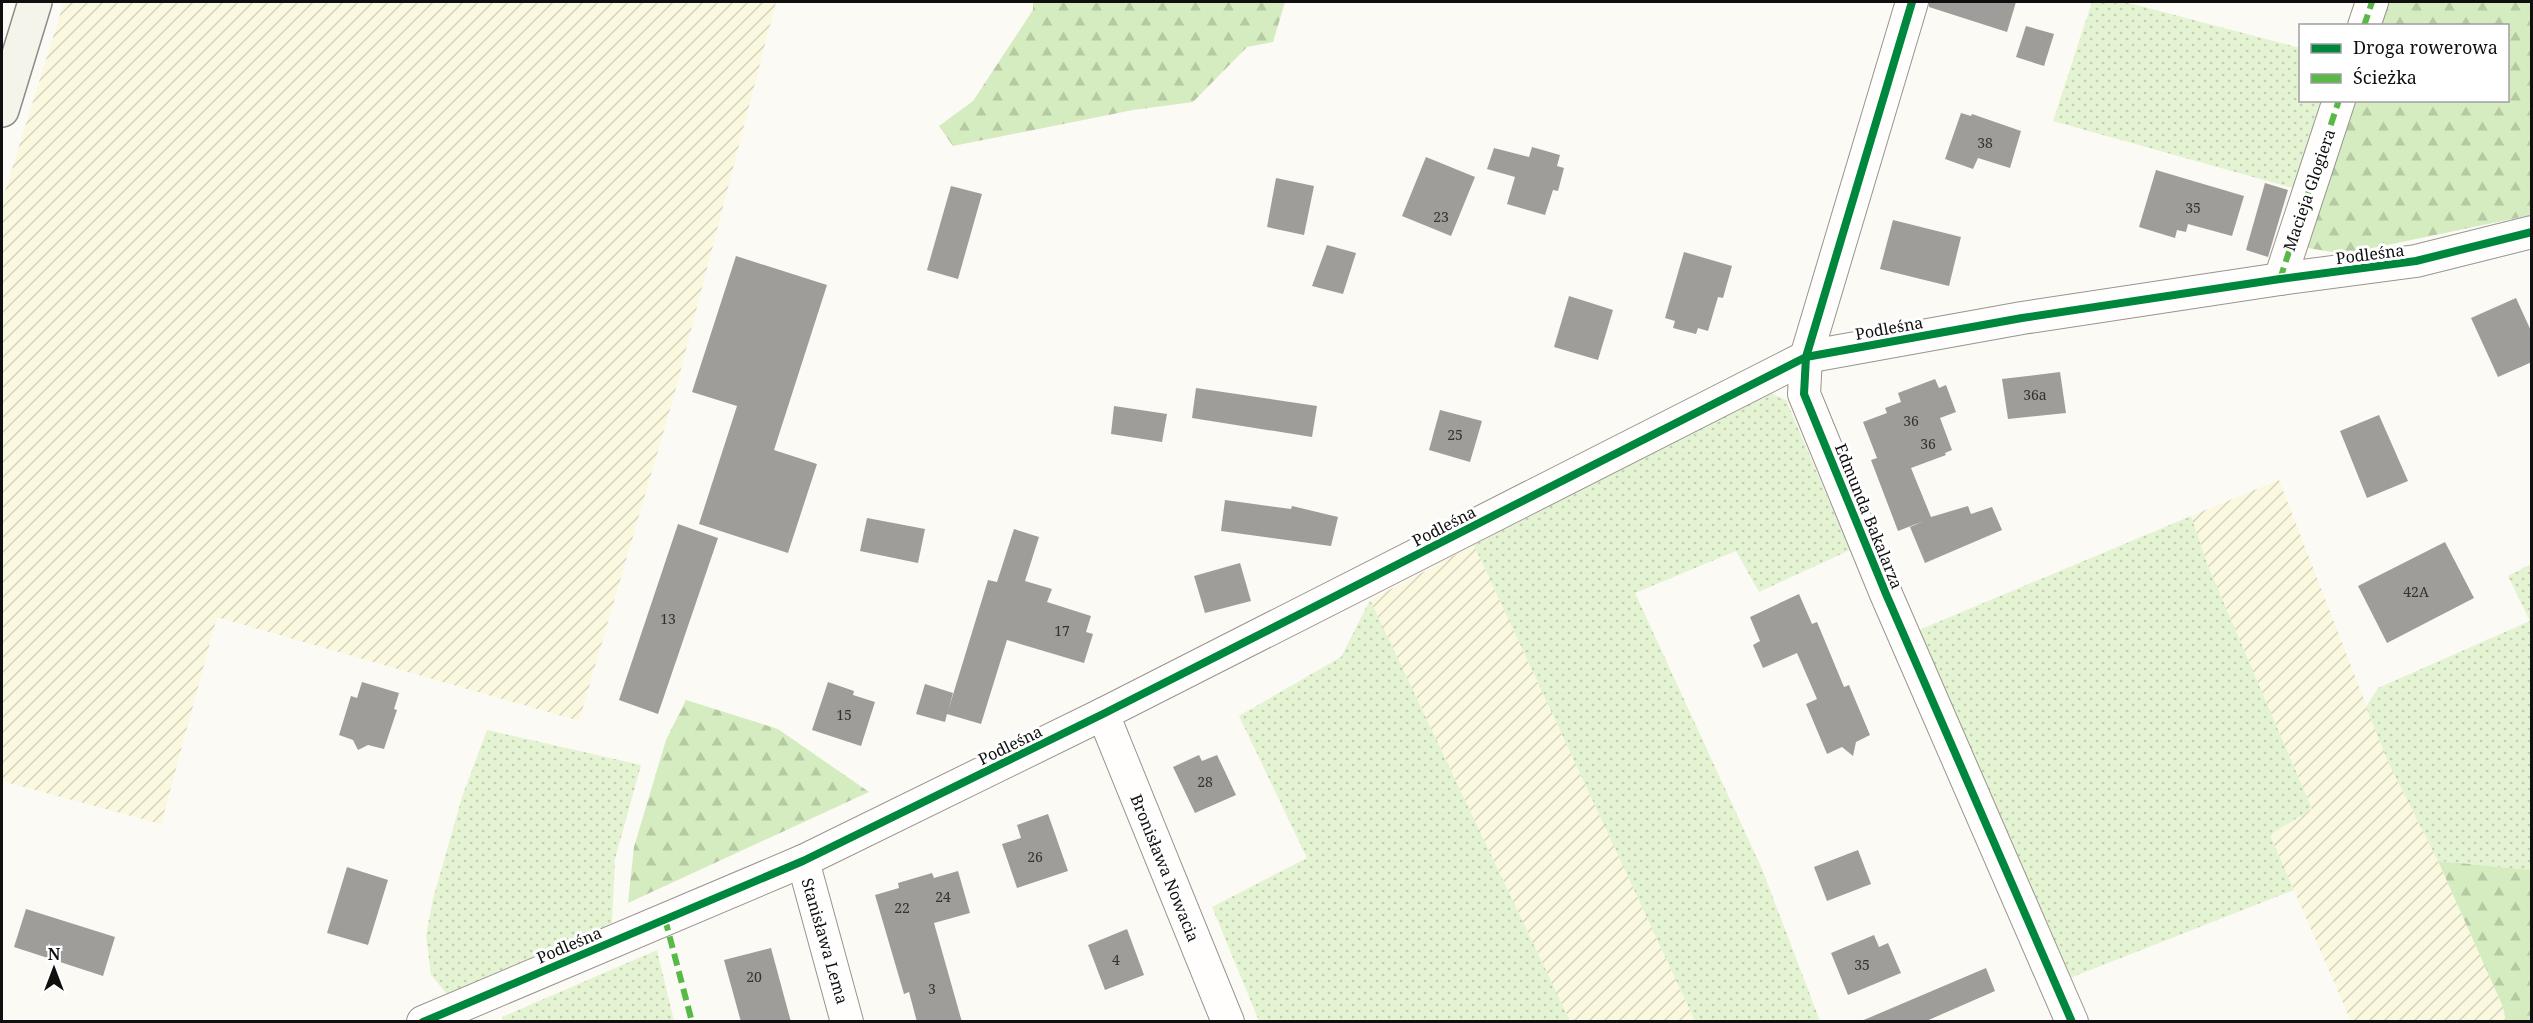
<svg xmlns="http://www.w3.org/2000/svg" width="2533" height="1023" font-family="'Noto Serif',serif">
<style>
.farmland{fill:url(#farmland-furrows)}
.grass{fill:url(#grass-dots)}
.forest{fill:url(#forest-firs)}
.building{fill:#9f9d99}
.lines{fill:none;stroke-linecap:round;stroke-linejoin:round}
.street-casing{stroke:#969592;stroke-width:34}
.secondary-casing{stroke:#8c8b89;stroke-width:36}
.street{stroke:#fffefd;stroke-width:32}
.secondary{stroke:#f5f4ea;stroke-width:33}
.quiet{stroke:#58b947;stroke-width:6;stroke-dasharray:12 6;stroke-linecap:butt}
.cycleway-casing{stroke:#fff;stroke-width:11}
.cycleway{stroke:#00873e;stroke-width:8}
.labels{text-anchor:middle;stroke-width:6;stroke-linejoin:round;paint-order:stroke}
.number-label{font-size:14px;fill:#333232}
.street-label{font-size:16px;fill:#0f0f0f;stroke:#fff}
</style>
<defs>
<pattern id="farmland-furrows" width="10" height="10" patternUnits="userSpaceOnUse" patternTransform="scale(1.5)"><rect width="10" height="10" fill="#faf8df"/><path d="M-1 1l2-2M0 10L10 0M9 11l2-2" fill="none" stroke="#d5d3be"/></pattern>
<pattern id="grass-dots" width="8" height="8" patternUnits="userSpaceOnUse" patternTransform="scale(1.5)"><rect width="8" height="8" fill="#e4f3d2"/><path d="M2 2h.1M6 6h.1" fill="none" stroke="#c2cfb3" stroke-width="1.8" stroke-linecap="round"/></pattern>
<pattern id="forest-firs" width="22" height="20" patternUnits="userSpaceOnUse" patternTransform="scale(1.5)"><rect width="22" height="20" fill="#d4ecbf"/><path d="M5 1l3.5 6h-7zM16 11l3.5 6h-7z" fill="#b5c9a3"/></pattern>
</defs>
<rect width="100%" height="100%" fill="#fcfaf4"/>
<g class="farmland">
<path d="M64,2H776L674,396L579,721L217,617L161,824L2,781V201Z"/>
<path d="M2279,480L2389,764L2438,861L2503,1007L2506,1021H2351L2270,835L2312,809L2208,566L2191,516Z"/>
<path d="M1474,545L1695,1021H1570L1370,600Z"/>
</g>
<g class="grass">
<path d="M2092,2H2125L2300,48V100L2325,101L2300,190L2053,121Z"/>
<path d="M1770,393L1786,400L1850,550L1759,592L1736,551L1635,593L1762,869L1820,1021H1695L1474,545Z"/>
<path d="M2191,516L2208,566L2312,809L2270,835L2294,890L2070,978L1919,630Z"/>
<path d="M2531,564V870L2438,861L2389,764L2366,707L2378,688L2530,621L2508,576Z"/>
<path d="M1370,600L1570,1021H1259L1212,907L1307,858L1239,716L1341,657Z"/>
<path d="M487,730L641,765L615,859L612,923L447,994L431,975L426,935L433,899L462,797Z"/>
<path d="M657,950L674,1021H502V1017Z"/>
</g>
<g class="forest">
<path d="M1033,2H1285L1273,42L1247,47L1193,102L1133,110L953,146L939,126L973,101L1033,10Z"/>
<path d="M2383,2H2531V215L2344,254L2308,248V232L2351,101L2508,100V26L2375,25Z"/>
<path d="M686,700L778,729L869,792L628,903L634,847L666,740Z"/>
<path d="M2438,861L2531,870V1021H2506L2503,1007Z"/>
</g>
<g class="building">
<path d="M1929,2H2016L2007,32L1929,7Z"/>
<path d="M2026,26L2054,34L2044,66L2016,57Z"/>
<path d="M1961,113L1971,116L1972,114L2021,131L2010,168L1978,158L1973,169L1945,159Z"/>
<path d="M1532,147L1560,155L1557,166L1564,168L1558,191L1553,190L1545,215L1507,204L1515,177L1487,169L1494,148L1529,157Z"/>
<path d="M1426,157L1475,177L1451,236L1402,216Z"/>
<path d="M2156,170L2244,196L2232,236L2188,224L2186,232L2177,230L2175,238L2139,227Z"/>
<path d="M1276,178L1314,186L1304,235L1267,227Z"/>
<path d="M2265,183L2288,190L2268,257L2246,250Z"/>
<path d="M951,186L982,194L958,279L927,270Z"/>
<path d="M1893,220L1961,237L1949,286L1880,269Z"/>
<path d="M1327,245L1356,253L1343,294L1312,286Z"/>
<path d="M1684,252L1732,266L1723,298L1718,297L1708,331L1698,328L1696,334L1673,328L1675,321L1665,318Z"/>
<path d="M736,256L827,285L774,450L817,464L788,553L699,524L737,406L692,392Z"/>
<path d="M1569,296L1613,310L1598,360L1554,347Z"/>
<path d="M2516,298L2532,333V362L2498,377L2471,318Z"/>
<path d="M2060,372L2066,413L2008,419L2002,379Z"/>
<path d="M1935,379L1939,388L1946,385L1956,412L1940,418L1952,450L1945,453L1946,455L1911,468L1931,517L1968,506L1971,514L1992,507L2002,530L1925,563L1910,527L1924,521L1898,531L1871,460L1877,458L1863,422L1887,413L1885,408L1901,402L1898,393Z"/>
<path d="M1196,388L1317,406L1312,437L1192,418Z"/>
<path d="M1114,406L1167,414L1162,442L1111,434Z"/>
<path d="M1440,410L1482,421L1470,462L1429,450Z"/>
<path d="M2379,415L2408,481L2367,498L2340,431Z"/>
<path d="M1225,500L1291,509L1292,506L1338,517L1331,546L1221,531Z"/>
<path d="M867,518L925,529L918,563L860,551Z"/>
<path d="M678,524L718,538L658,714L619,700Z"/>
<path d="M1014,529L1039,537L1025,581L1052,589L1047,602L1091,616L1086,632L1093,634L1084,663L1007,640L981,724L947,714L945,722L916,714L925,684L953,693L948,711L988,580L997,582Z"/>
<path d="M2445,542L2474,598L2387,643L2358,586Z"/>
<path d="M1240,563L1251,601L1205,613L1194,576Z"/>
<path d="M1799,594L1812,624L1817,622L1844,687L1849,685L1870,735L1856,742L1853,756L1842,747L1827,754L1806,704L1817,699L1797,653L1763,668L1753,645L1760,641L1750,617Z"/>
<path d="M362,682L399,693L394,709L397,710L384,749L368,745L358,750L353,740L339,735L351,696L357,698Z"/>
<path d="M828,682L854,691L853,695L875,702L861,746L812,730Z"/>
<path d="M1199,755L1202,761L1217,755L1236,795L1195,813L1173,767Z"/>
<path d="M1048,814L1068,871L1017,888L1002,844L1021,838L1017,825Z"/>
<path d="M1858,850L1871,884L1827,901L1814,867Z"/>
<path d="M347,867L388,880L368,945L327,933Z"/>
<path d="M958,871L970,913L934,923L962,1022H917L909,992L904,994L875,895L899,888L898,883L932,873L934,878Z"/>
<path d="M26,909L115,937L103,976L14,947Z"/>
<path d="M1127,929L1144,975L1105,990L1088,945Z"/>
<path d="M1874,935L1879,947L1888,943L1901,973L1848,995L1831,953Z"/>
<path d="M771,948L791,1022H741L724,960Z"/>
<path d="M1986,968L1995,991L1924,1022H1859Z"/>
</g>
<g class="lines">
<defs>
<g id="street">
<path d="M1912,2L1806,357L1804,394L1886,594L2072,1022"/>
<path d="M2364,26L2372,2"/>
<path d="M2280,279L2339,100"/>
<path d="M1103,714L1228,1022"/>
<path d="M803,861L847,1022"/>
<path d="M423,1022L803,861L1103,714L1806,357L2022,318L2280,279L2416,261L2532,232"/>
</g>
<path id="secondary" d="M2,110L35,2"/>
</defs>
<use href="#street" class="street-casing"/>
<use href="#secondary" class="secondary-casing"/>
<use href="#street" class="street"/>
<use href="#secondary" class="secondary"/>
<g class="quiet">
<path d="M2364,26L2372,2"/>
<path d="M2280,279L2339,100"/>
<path d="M665,919L692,1022"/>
</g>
<defs>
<g id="cycleway">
<path d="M1912,2L1806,357L1804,394L1886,594L2072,1022"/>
<path d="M423,1022L803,861L1103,714L1806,357L2022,318L2280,279L2416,261L2532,232"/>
</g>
</defs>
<use href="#cycleway" class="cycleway-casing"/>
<use href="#cycleway" class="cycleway"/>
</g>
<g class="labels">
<g class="number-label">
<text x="1985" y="148">38</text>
<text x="2193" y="213">35</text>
<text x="1441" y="222">23</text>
<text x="2035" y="400">36a</text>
<text x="1911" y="426">36</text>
<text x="1455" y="440">25</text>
<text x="1928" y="449">36</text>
<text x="2416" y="597">42A</text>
<text x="668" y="624">13</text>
<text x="1062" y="636">17</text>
<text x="844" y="720">15</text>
<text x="1205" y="787">28</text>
<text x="1035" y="862">26</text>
<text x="943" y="902">24</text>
<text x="902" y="913">22</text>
<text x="1116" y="965">4</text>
<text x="1862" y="970">35</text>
<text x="754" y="982">20</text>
<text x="932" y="994">3</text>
</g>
<g class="street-label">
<text transform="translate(2309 190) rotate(-71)" y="6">Macieja Glogiera</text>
<text transform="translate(2370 254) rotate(-7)" y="6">Podleśna</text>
<text transform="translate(1889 328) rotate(-10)" y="6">Podleśna</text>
<text transform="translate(1869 516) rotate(68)" y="6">Edmunda Bakalarza</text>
<text transform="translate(1444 526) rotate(-27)" y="6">Podleśna</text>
<text transform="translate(1010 745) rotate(-26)" y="6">Podleśna</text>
<text transform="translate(1165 868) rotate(68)" y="6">Bronisława Nowacia</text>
<text transform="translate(825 941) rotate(74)" y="6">Stanisława Lema</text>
<text transform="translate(569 945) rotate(-23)" y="6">Podleśna</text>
</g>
</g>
<rect width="2533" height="1023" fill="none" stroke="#0f0f0f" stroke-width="6"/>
<rect x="2299" y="24" width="210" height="78" fill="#ffffff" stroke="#9f9f9f" stroke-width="1.5"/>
<rect x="2311" y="44" width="30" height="9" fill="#00873e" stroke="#9f9f9f" stroke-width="1.5"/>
<text x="2353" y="54" font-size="18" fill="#0f0f0f">Droga rowerowa</text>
<rect x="2311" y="74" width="30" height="9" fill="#58b947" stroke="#9f9f9f" stroke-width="1.5"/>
<text x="2353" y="84" font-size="18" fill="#0f0f0f">Ścieżka</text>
<g transform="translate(54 969)" stroke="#ffffff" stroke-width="4.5" paint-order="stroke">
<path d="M0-4.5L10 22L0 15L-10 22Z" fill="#0f0f0f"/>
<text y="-9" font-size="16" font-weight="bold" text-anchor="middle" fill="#0f0f0f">N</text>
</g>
</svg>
